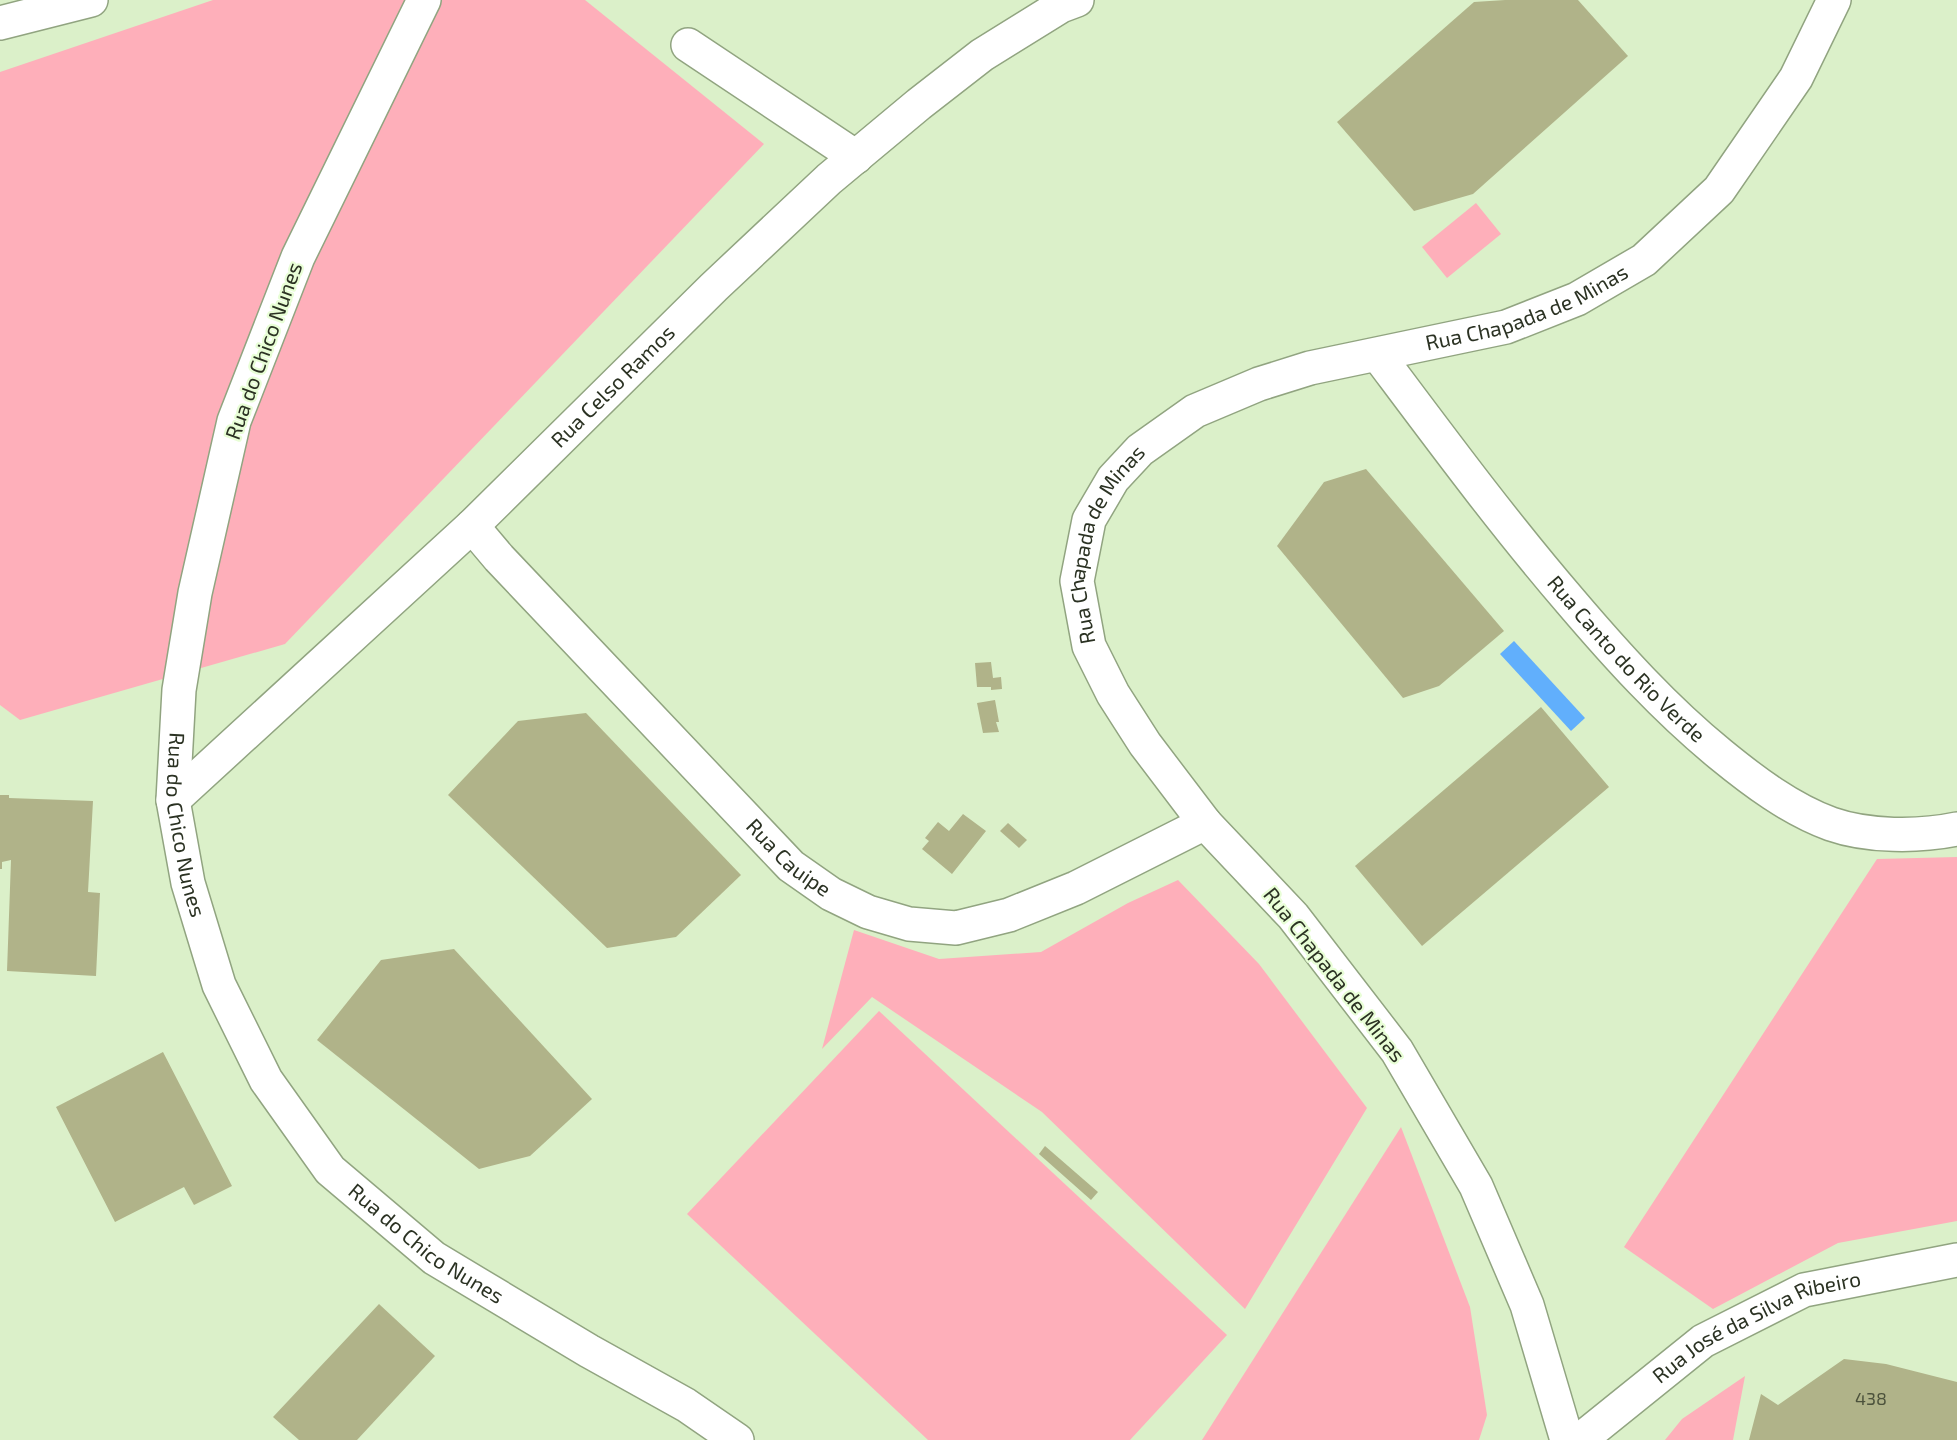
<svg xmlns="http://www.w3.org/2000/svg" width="1957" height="1440" font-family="'Exo 2',sans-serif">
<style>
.green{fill:#feafba}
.water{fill:#61affc}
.building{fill:#b0b389}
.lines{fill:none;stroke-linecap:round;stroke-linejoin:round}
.minor-casing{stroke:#91a480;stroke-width:36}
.major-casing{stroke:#91a480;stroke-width:36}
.minor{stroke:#fff;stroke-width:33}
.major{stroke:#fff;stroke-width:33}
.labels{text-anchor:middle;stroke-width:4.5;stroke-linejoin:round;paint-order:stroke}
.number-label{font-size:18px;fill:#4c523c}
.street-label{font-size:21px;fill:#2b3223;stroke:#e8fed6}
</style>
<rect width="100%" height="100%" fill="#dbf0c9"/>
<g class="green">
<path d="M213,0H585L764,144L285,644L20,720L0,705V72Z"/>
<path d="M1476,203L1501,234L1447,278L1422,247Z"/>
<path d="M1957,857V1221L1838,1243L1713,1309L1624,1247L1877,859Z"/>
<path d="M1178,880L1259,964L1367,1108L1245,1309L1042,1112L872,997L822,1049L854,930L939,959L1041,952L1128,903Z"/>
<path d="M879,1011L1227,1335L1130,1440H928L687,1214Z"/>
<path d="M1401,1127L1470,1307L1487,1415L1479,1440H1202Z"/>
<path d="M1745,1376L1733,1440H1665L1682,1419Z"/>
</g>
<path class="water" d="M1514,641L1585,718L1571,731L1500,654Z"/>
<g class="building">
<path d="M1505,0H1578L1628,56L1473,194L1414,211L1337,122L1474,2Z"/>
<path d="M1366,469L1504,631L1439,686L1403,698L1277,546L1324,482Z"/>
<path d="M991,662L993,678L1001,677L1002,689L991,690V687H977L975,663Z"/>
<path d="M995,700L999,722H996L999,732L983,733L977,703Z"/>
<path d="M1541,707L1609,787L1422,946L1355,866Z"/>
<path d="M586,713L741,875L676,937L607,948L448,795L518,721Z"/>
<path d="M0,795H9V798L93,801L88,892L100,893L96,976L7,971L11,860L2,862V869H0Z"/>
<path d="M963,814L986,831L952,874L922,849L929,841L925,838L938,822L949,831Z"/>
<path d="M1008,823L1027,840L1019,848L1000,831Z"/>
<path d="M454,949L592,1099L530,1156L479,1169L317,1040L381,960Z"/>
<path d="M163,1052L232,1186L194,1205L184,1187L115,1222L56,1107Z"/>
<path d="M1045,1146L1098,1192L1091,1200L1039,1154Z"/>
<path d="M379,1304L435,1356L357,1440H299L273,1417Z"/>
<path d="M1844,1359L1886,1364L1957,1382V1440H1749L1761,1394L1778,1405Z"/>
</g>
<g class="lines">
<defs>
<g id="minor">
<path id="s1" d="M424,0L298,257L234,421L195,593L179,690L173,800L188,883L219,985L266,1080L330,1170L434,1258L589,1351L686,1405L737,1440"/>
<path d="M0,23L91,0"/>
<path d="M688,45L856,157"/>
<path id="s2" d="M1378,355C1441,439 1503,523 1571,602C1617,656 1665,709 1720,754C1753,781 1790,809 1831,824C1868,837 1919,837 1957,829"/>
<path id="s3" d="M472,526L499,558L791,866L831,894L868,912L909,924L956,928L1009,915L1076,888L1205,823"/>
<path id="s4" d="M173,800L472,526L714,287L829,179L919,104L982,55L1061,6L1077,0"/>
<path id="s5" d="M1567,1440L1527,1305L1476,1186L1397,1051L1293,916L1205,823L1145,744L1113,694L1089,646L1077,581L1089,520L1113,479L1140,450L1195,411L1259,384L1310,368L1506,327L1577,299L1644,260L1719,190L1796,78L1834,0"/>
</g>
<g id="major">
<path id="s6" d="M1580,1440L1703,1341L1804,1290L1957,1260"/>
</g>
</defs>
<use href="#minor" class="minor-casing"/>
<use href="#major" class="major-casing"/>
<use href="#minor" class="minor"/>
<use href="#major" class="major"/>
</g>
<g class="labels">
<g class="number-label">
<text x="1871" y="1405">438</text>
</g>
<g class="street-label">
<text dy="7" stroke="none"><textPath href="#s5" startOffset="1569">Rua Chapada de Minas</textPath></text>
<text transform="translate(264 351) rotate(-70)" y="7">Rua do Chico Nunes</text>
<text dy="7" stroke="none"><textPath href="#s4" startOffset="604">Rua Celso Ramos</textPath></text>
<text dy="7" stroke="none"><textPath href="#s5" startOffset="1047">Rua Chapada de Minas</textPath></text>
<text dy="7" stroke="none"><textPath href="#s2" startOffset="393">Rua Canto do Rio Verde</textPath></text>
<text dy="7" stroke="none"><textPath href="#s1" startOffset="873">Rua do Chico Nunes</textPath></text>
<text dy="7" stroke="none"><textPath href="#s3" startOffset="459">Rua Cauipe</textPath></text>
<text transform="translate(1334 975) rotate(52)" y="7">Rua Chapada de Minas</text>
<text dy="7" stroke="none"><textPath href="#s1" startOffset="1376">Rua do Chico Nunes</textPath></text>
<text dy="7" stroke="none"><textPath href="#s6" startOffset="213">Rua José da Silva Ribeiro</textPath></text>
</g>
</g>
</svg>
